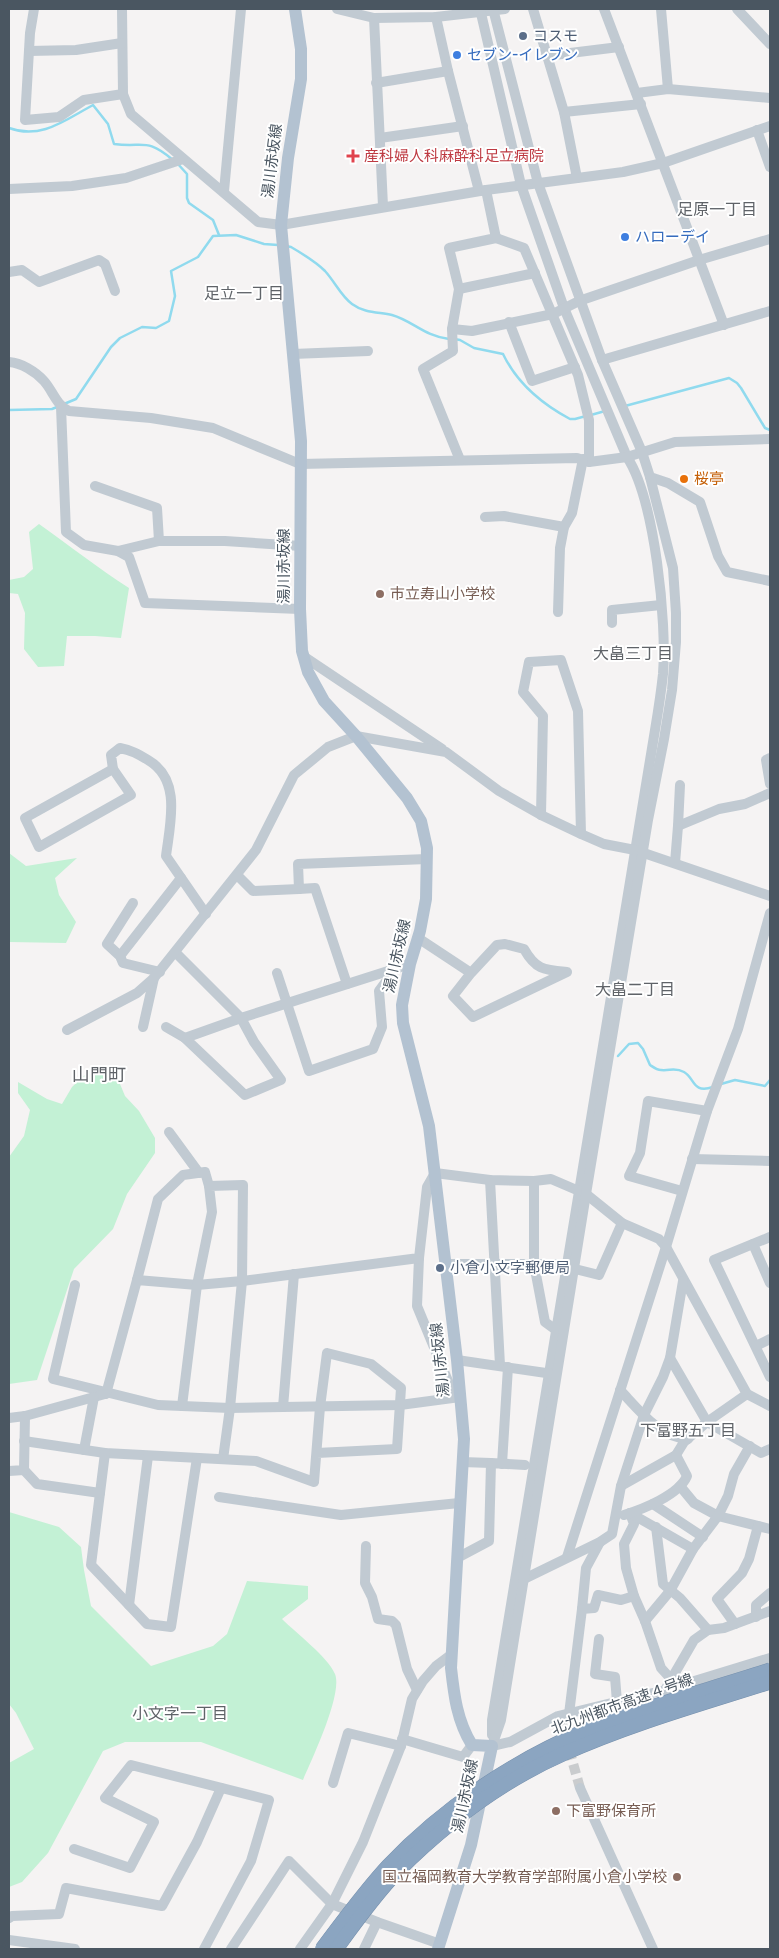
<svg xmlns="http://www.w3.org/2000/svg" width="779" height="1958" font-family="Cabin,'Noto Sans JP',sans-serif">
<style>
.green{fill:#c3f1d5}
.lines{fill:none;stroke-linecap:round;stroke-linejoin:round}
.stream{stroke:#90daee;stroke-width:2.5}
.minor-tunnel{stroke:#caccce;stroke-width:10;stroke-dasharray:10 5;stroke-linecap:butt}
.minor{stroke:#c1cad2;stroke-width:10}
.major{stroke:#b3c2d1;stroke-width:12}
.highway-bridge-casing{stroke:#7690ad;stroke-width:15;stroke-linecap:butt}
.highway-bridge{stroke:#8ba5c1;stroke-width:14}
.service-dot{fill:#5c6f8a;stroke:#fff;stroke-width:2}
.shop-dot{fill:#3f7fe0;stroke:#fff;stroke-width:2}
.health-dot{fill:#e0444e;stroke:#fff;stroke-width:2}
.food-dot{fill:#e8710a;stroke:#fff;stroke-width:2}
.education-dot{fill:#8d6e63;stroke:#fff;stroke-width:2}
.labels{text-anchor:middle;stroke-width:4;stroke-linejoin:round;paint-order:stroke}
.service-label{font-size:15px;fill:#4e5e75;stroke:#fff;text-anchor:start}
.shop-label{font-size:15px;fill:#366cbe;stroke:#fff;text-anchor:start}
.health-label{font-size:15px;fill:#be3a42;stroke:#fff;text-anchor:start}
.street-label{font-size:15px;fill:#4a5661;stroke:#fff}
.food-label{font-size:15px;fill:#c56008;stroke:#fff;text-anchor:start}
.education-label{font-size:15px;fill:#785e54;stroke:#fff;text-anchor:start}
.neighbourhood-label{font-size:16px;fill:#5f6368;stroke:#fff}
.quarter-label{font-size:18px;fill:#5f6368;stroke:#fff}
</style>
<rect width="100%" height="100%" fill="#f5f3f3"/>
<g class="green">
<path d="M39,524C70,546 98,568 129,588L121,638L95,636H67L64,666L38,667L24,649L25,613L18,594L9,593V580L24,577L33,569L29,532Z"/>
<path d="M9,853L26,866L77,858L55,878L59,895L76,922L66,943L9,942Z"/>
<path d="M113,1067L125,1096L139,1111L155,1138V1153L127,1194L113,1229L74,1269L37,1380L9,1384V1157L24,1136L30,1110L18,1093V1082L47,1099L62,1104L72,1087L89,1071Z"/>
<path d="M9,1512L59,1527L81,1547L84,1570L91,1606L151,1666L213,1646L227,1634L247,1581L308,1586V1599L282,1619C296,1633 328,1657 335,1674C343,1694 312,1759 303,1780L201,1742H125L103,1751L48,1853L22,1882L9,1887V1763L34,1749L16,1713L9,1704Z"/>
</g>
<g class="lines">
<g class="stream">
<path d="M9,128C41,140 65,120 93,105L108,124L114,144C144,148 146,137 173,160"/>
<path d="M177,163L187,174V198L189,203L213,220L219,235"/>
<path d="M286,246L291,247C303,254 315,261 325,271C335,282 341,296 352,304C364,313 379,312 392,315C413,321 424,336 449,339"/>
<path d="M454,339L460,340L474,348L503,354C517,383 542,404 570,419H575L586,416"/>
<path d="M64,404L76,399L111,347L120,338L142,327L156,328L169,321L175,296L171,271L198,257L213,236L236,235L264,244L278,245"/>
<path d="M625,406L729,378L737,383L741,388L765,428L770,430"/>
<path d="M9,410L52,409L57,407"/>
<path d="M591,415L605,411"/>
<path d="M618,1056L629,1044L638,1043L643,1049L650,1065C653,1067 657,1070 661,1070C670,1071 675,1067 684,1072C695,1078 692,1094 713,1087"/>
<path d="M721,1084L735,1080L765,1086L770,1080"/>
</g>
<path class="minor-tunnel" d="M561,1721L580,1788"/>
<g class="minor">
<path d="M34,9L30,33L25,120L59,117L84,100L123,94"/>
<path d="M122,9L123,94L131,114L258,222L281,225L486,190L623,172L663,163L770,126"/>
<path d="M337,9L374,18L436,17L505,9"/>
<path d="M480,9L521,185L564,308L627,457C655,500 667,622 663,674C661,693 658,712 655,730L492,1720V1735"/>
<path d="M533,9L564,112L577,178"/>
<path d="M604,9L724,325"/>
<path d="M661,9L668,89"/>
<path d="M737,9L770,44"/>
<path d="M436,17L448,71L479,191"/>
<path d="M374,18L383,206"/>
<path d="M29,51L76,50L122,43"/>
<path d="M546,56L619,47"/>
<path d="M376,83L448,71"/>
<path d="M637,93L668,89L770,98"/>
<path d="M564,112L641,104"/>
<path d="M757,130L770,167"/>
<path d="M380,138L463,126"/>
<path d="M9,189L72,186L126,178L183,159"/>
<path d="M224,191L241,9"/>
<path d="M496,238L524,248L578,375L589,420V462"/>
<path d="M9,272L22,270L39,282L99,260L105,264L115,291"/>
<path d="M459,289L535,273"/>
<path d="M509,322L532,381L575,367"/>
<path d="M452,329L472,331L553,314L579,301L699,260L770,239"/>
<path d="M293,354L368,351"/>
<path d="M602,360L770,311"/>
<path d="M9,362C21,363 35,371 44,381C53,391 56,405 69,411L151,418L213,428L300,464L577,458L589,462L627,457L675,442L770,439"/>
<path d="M61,407L66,532L84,545L118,551L129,557L145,603L300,609"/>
<path d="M460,460L423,369L453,351L452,329L459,289L449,248L496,238L486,190"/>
<path d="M650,477L668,483L700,502L718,556L727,572L770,581"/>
<path d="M95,486L157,508L159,541"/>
<path d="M485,517L504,516L564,527"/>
<path d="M118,551L159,541H225L301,546"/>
<path d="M558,612L560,548L564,527L572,513L583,459"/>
<path d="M612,623V610L661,605"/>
<path d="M303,656L442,749"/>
<path d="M770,758L766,760L770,784"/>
<path d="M113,769L131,795L39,847L25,818Z"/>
<path d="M113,769L111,755L120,748C131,750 138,754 148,760C182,780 170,823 166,856L206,914"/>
<path d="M680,785L678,826L719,809L745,804L770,793"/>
<path d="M541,815L543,716L523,692L529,662L561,660L578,711L581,834"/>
<path d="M675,863L678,826"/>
<path d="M237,875L253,891L299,889L298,864L427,859"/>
<path d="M299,889L315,888L347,984"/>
<path d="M133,903L107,944L120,956L123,963L160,972"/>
<path d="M418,938L471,973L453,996L473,1017L567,972C544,970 536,970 524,949L505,944L497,945L471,973"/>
<path d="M176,953L241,1018L410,964"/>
<path d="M120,956L181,878"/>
<path d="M277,973L309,1071L373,1049L382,1027L379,991L396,968"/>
<path d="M241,1018L254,1042L281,1080L245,1095L185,1038Z"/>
<path d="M143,1027L154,978"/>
<path d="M166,1027L185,1038"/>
<path d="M67,1030L137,993L154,978L256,850L294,775L328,747L356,736L446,752L499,791L541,815L581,834L604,844L635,850L770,896"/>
<path d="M169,1132L199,1173"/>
<path d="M692,1159L770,1161"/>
<path d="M490,1180L500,1365"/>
<path d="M534,1181V1264L545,1322L556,1330"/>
<path d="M682,1191L629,1176L640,1153L648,1101L707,1111"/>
<path d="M770,1237L714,1260L770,1377"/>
<path d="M753,1244L770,1283"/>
<path d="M419,1258L417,1306L450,1386L460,1397"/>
<path d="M446,1264H572"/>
<path d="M575,1269L599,1275L622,1223"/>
<path d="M137,1280L158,1199L183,1175L205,1172L209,1186"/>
<path d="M75,1285L53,1379L158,1405L230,1408L400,1405L460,1397"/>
<path d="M756,1346L770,1339"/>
<path d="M670,1358L707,1422L761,1453L770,1449"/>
<path d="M457,1360L553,1374"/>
<path d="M620,1390C639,1410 659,1437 688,1439"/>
<path d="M106,1394L137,1280L197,1285L242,1281L419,1258L427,1187L435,1173L490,1180L534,1181L551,1179L586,1194L622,1223L659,1239L666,1247L747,1394L770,1406"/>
<path d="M182,1406L197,1285L212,1212L209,1186L243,1185L242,1281L230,1408L223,1459"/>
<path d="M283,1407L294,1274"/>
<path d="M9,1418L25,1416L105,1394"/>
<path d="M24,1441L105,1453L256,1461L314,1482L320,1407L327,1353L371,1364L401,1388L397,1449L317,1453"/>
<path d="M84,1450L94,1397"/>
<path d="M105,1453L91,1565L147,1624L171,1627L197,1458"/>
<path d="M462,1462L491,1463"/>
<path d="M502,1464L508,1367"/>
<path d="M24,1470L37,1484L100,1493"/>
<path d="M9,1471L24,1470L25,1416"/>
<path d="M621,1486L676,1455L684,1442L707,1422L747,1394"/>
<path d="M680,1486L694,1503L718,1516L770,1529"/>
<path d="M219,1497L341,1515L459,1503"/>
<path d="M653,1504L703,1537"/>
<path d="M630,1513L634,1524L624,1544L626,1568L634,1596L645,1621L661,1668L671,1679"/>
<path d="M630,1513L693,1549"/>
<path d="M624,1515C643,1509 679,1495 687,1476L676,1455"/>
<path d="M656,1527L663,1584L680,1598L708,1630"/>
<path d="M366,1546L365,1583L372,1597L378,1619L392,1621L396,1625L407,1669L417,1690"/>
<path d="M567,1557L666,1247L707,1111L738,1029L770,913"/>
<path d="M457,1558L489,1541L491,1463L525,1465"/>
<path d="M524,1579L600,1542L612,1534L621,1486L644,1415L663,1377L670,1358L683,1281"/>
<path d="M129,1605L148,1456"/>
<path d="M582,1609L586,1568L600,1542"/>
<path d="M756,1617V1605L770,1593"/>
<path d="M645,1621L670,1591L693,1549L718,1516L728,1496L734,1474L750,1446"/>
<path d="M735,1624L717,1599L742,1573L749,1559L758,1526"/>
<path d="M599,1639L595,1674L615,1677L617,1702"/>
<path d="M665,1690L770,1658"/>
<path d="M569,1714L582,1609L594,1608L598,1595L621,1600L634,1596"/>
<path d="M402,1739L463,1757L472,1745"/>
<path d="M492,1746L501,1720L586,1194L648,820L664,739L672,690L676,642V613L673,568L650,477L642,452L602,360L538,183L493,9"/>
<path d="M492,1746L510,1742L558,1716L665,1690L694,1640L708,1630L724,1628L770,1611"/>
<path d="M333,1783L348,1733L401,1746"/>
<path d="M580,1788L653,1949"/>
<path d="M74,1849L130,1868L154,1822L105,1798L131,1765L269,1800L251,1861L204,1949"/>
<path d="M9,1918L12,1916L59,1914L66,1888L162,1906L197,1842L221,1788"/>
<path d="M9,1940L75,1949"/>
<path d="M231,1949L289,1861L332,1904L377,1922L440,1944"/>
<path d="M300,1949L332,1904L363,1842L401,1746L412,1699L423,1681L436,1666L452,1654"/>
<path d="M364,1949L377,1922"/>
</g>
<path class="major" d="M295,9L301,49V79L288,158L281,225L301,441L300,609L302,651L308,672L324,701L356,736L407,798L421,821L427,848L426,899L420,931L410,964L402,1005L403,1023L429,1126L457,1360L464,1439L451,1668C454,1695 457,1721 472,1745L492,1746L471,1845L438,1949"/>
<defs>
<g id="highway-bridge">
<path d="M322,1949C343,1921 364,1892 388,1866C443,1808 513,1761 587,1730C646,1706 709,1690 770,1670"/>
<path d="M336,1949C355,1923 374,1896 397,1872C444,1825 502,1781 563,1754C630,1724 701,1704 770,1682"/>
</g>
</defs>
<use href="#highway-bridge" class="highway-bridge-casing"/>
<use href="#highway-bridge" class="highway-bridge"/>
</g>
<g class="service-dot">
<circle cx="523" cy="36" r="5"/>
<circle cx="440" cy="1268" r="5"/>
</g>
<g class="shop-dot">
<circle cx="457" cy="55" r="5"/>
<circle cx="625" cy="237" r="5"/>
</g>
<path class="health-dot" d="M350.5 148.5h5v5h5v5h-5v5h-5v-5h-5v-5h5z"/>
<circle class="food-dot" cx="684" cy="479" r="5"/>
<g class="education-dot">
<circle cx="380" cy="594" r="5"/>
<circle cx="556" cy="1811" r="5"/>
<circle cx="677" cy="1877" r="5"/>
</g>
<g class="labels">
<g class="service-label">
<text x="533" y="41">コスモ</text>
<text x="450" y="1273">小倉小文字郵便局</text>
</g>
<g class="shop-label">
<text x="467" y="60">セブン-イレブン</text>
<text x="635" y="242">ハローデイ</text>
</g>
<g class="health-label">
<text x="364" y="161">産科婦人科麻酔科足立病院</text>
</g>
<g class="street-label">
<text transform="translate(272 161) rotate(-83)" y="5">湯川赤坂線</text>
<text transform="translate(284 566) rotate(-90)" y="5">湯川赤坂線</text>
<text transform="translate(397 956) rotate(-77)" y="5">湯川赤坂線</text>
<text transform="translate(440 1360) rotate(-96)" y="5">湯川赤坂線</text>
<text transform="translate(622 1704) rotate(-20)" y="5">北九州都市高速４号線</text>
<text transform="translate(465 1796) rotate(-78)" y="5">湯川赤坂線</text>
</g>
<g class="food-label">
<text x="694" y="484">桜亭</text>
</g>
<g class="education-label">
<text x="390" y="599">市立寿山小学校</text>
<text x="566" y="1816">下富野保育所</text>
<text x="667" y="1882" text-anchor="end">国立福岡教育大学教育学部附属小倉小学校</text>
</g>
<g class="neighbourhood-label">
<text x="717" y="215">足原一丁目</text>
<text x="244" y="299">足立一丁目</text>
<text x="633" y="659">大畠三丁目</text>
<text x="635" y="995">大畠二丁目</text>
<text x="688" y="1436">下富野五丁目</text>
<text x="180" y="1719">小文字一丁目</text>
</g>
<g class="quarter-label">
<text x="99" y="1081">山門町</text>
</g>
</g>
<rect width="779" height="1958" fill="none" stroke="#4a5661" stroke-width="20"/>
</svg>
